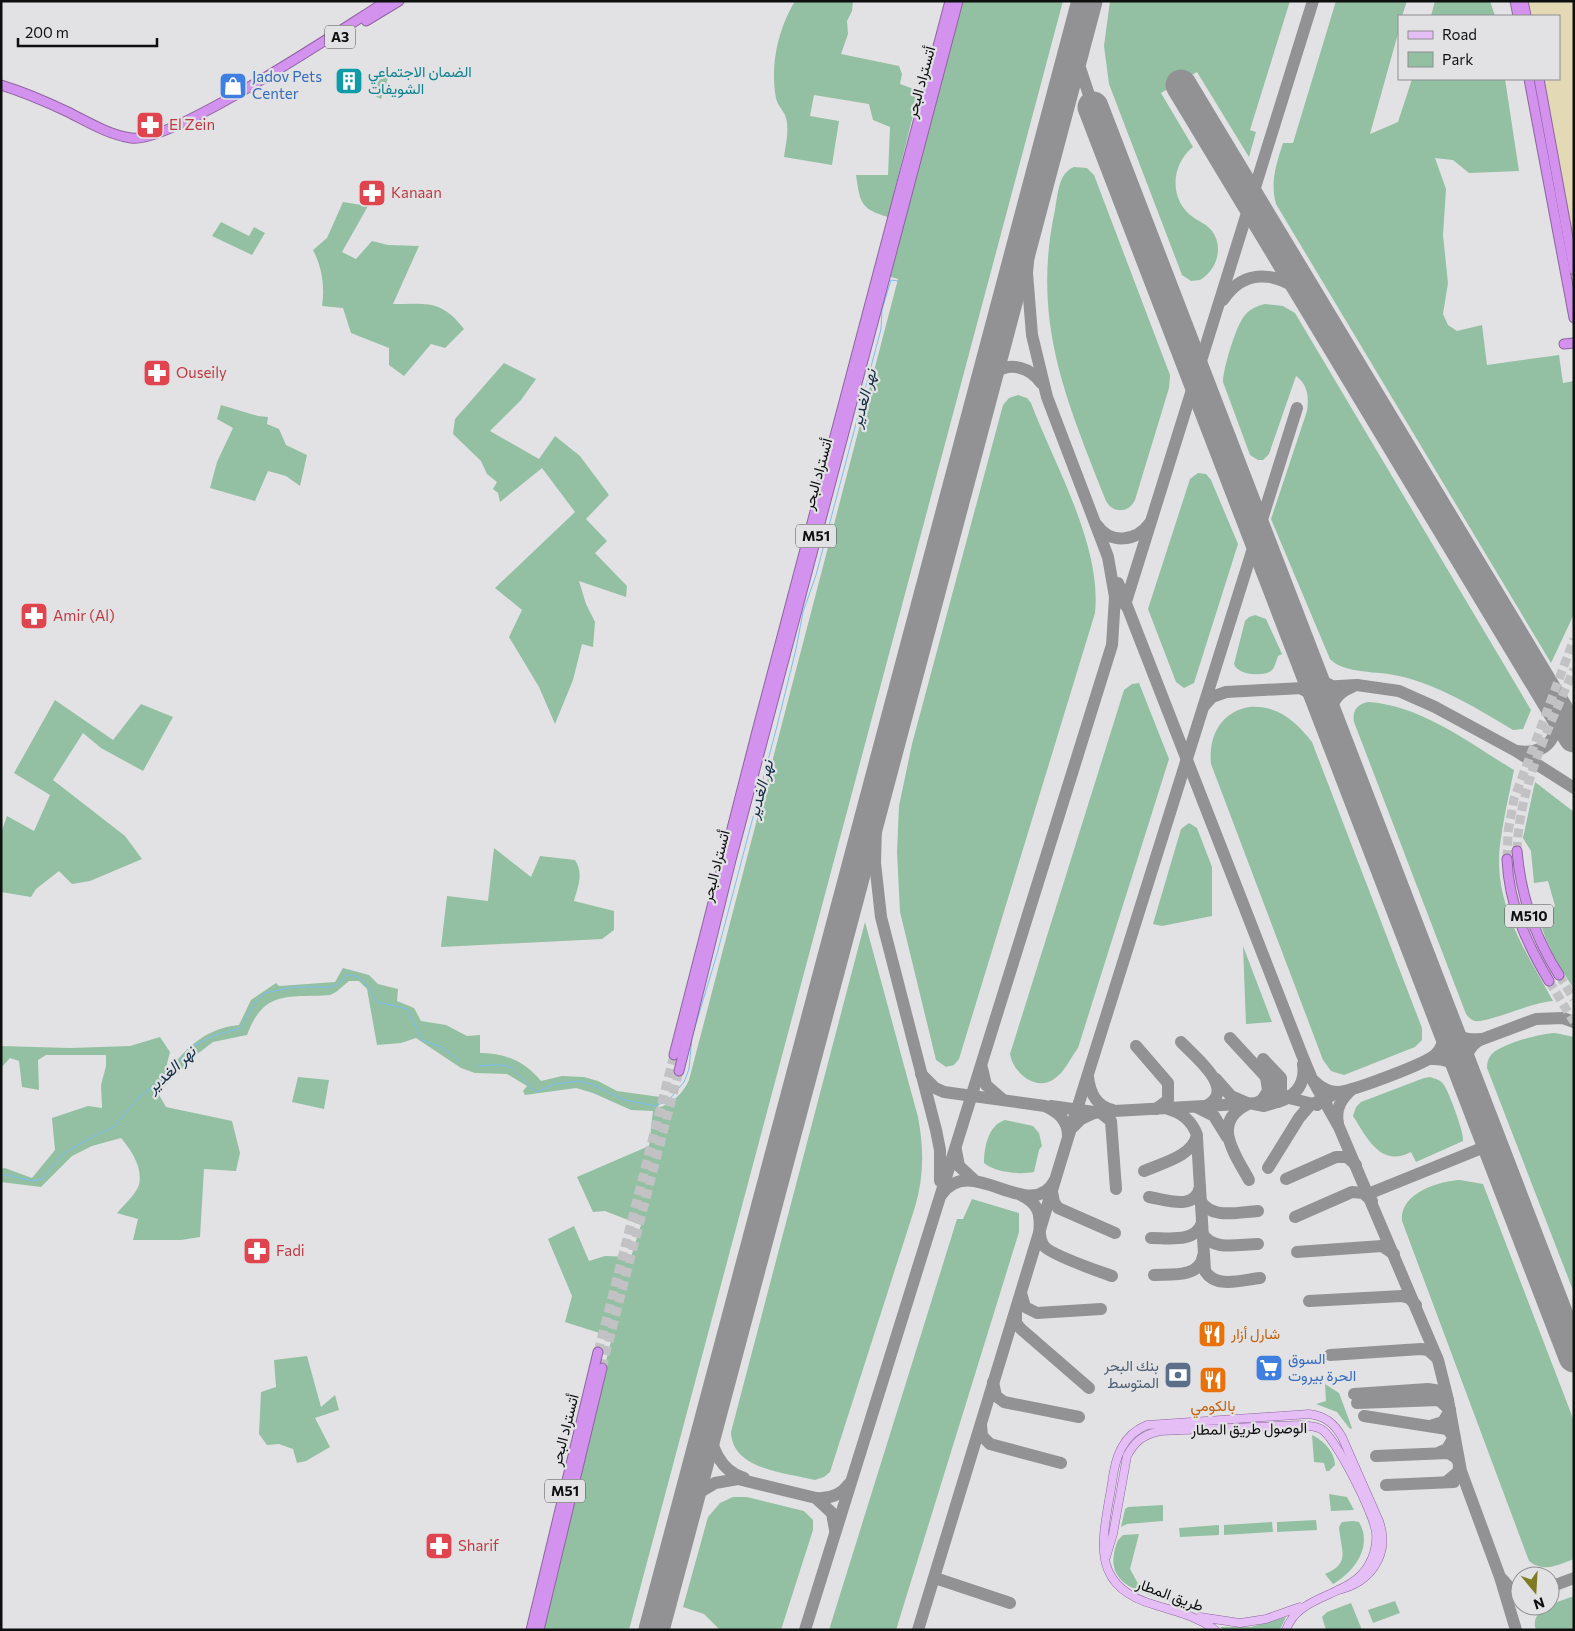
<svg xmlns="http://www.w3.org/2000/svg" width="1575" height="1631" font-family="Commissioner,Vazirmatn,sans-serif">
<style>
.green{fill:#93c0a2}
.sand{fill:#e3d9b4}
.lines{fill:none;stroke-linecap:round;stroke-linejoin:round}
.stream{stroke:#7cbef5;stroke-width:1}
.taxiway{stroke:#929294;stroke-width:12}
.runway{stroke:#929294;stroke-width:31}
.highway-tunnel{stroke:#c2c2c4;stroke-width:9;stroke-dasharray:9 4.5;stroke-linecap:butt}
.major-casing{stroke:#8e64a0;stroke-width:9}
.highway-casing{stroke:#8e64a0;stroke-width:11}
.major{stroke:#e5bef5;stroke-width:8}
.highway{stroke:#d392ee;stroke-width:9}
.labels{text-anchor:middle;stroke-width:4.5;stroke-linejoin:round;paint-order:stroke}
.shield{fill:#e2e2e4;stroke:#4e4e4f;stroke-width:1}
.shield-label{font-size:14px;font-weight:bold;fill:#0e0f0f}
.culture-label{font-size:15px;fill:#0d838f;stroke:#e2e2e4;text-anchor:start}
.shop-label{font-size:15px;fill:#366cbe;stroke:#e2e2e4;text-anchor:start}
.street-label{font-size:15px;fill:#0e0f0f;stroke:#e2e2e4}
.health-label{font-size:15px;fill:#be3a42;stroke:#e2e2e4;text-anchor:start}
.food-label{font-size:15px;fill:#c56008;stroke:#e2e2e4;text-anchor:start}
.service-label{font-size:15px;fill:#4e5e75;stroke:#e2e2e4;text-anchor:end}
.water-label{font-size:16px;font-style:italic;fill:#112e44;stroke:#e2e2e4}
</style>
<rect width="100%" height="100%" fill="#e2e2e4"/>
<g class="green">
<path d="M795,1H853L852,11L847,21L848,34L841,54L899,66L902,74L900,84L919,91L888,217C860,209 860,202 856,175H888L890,127L873,120L869,104L814,95L810,116L839,121L832,165L784,157C786,143 790,128 785,115C782,109 777,104 776,98C770,64 778,30 795,1Z"/>
<path d="M958,1H1063L629,1630H539L612,1337L565,1322L572,1296L548,1239L574,1226L589,1261L605,1256L631,1257L641,1225L605,1211L593,1212L577,1177L649,1146L653,1111L631,1110L593,1093L576,1088L525,1095L523,1091L527,1086L507,1074L475,1073L461,1068L416,1038L401,1043L377,1045L367,989L359,981H349L336,992L330,995C288,998 264,989 247,1035L213,1042L196,1055L158,1093L166,1107L232,1121L240,1153L236,1171L204,1169L200,1237L181,1240H133L138,1219L117,1213C123,1206 136,1194 139,1185C143,1167 131,1150 121,1138L92,1146L72,1156L41,1187L1,1182V1169L5,1168L32,1178L55,1150L52,1118L88,1106L102,1108L101,1085L106,1066V1055H46L38,1060L39,1090L22,1087L19,1061L10,1058L1,1068V1046L70,1048L130,1046L160,1037L170,1052L166,1068L169,1070C188,1046 207,1028 239,1025L251,1000L276,983L279,986L335,982L343,968L369,975L378,984L398,989L397,1001L414,1008L421,1021L446,1025L467,1036L480,1035V1053C505,1053 525,1061 541,1081L562,1076L584,1077L598,1081L617,1091L660,1097L658,1108C672,1103 683,1094 689,1080L898,279L884,275Z"/>
<path d="M1110,1H1290L1250,130L1256,132L1249,157L1197,72L1161,93L1193,147C1173,163 1169,193 1187,212C1194,220 1205,222 1212,231C1224,247 1217,270 1200,280L1191,281L1182,275L1109,84L1104,46Z"/>
<path d="M1336,1H1407L1402,16H1399V30L1370,134L1398,122L1412,79H1505L1519,171L1469,173L1453,160L1435,158L1446,189L1443,235L1448,283L1443,314L1448,325L1457,331L1482,325L1487,365L1559,355L1563,383L1574,381V614L1551,663L1276,204C1270,182 1276,165 1283,143H1293Z"/>
<path d="M1435,1H1490L1495,16H1431Z"/>
<path d="M378,73L388,78L381,99L369,93Z"/>
<path d="M1074,167L1087,168L1094,175L1170,375L1169,388L1135,500C1129,513 1113,514 1106,501C1066,399 1031,321 1055,210C1058,195 1058,173 1074,167Z"/>
<path d="M343,202L368,206L342,252L356,259L372,241L388,245L419,246L393,304C427,304 441,299 464,329L445,348L431,344L404,376L389,365V348L351,333L343,308L322,306C325,287 322,267 313,250L327,238Z"/>
<path d="M221,222L249,236L254,227L265,233L252,255L212,236Z"/>
<path d="M1265,304L1283,306L1295,313L1531,710L1523,729L1513,730C1478,709 1439,685 1399,676C1380,671 1343,674 1330,659L1271,519L1307,411C1309,397 1308,385 1296,376L1269,454L1263,460H1258L1250,455L1223,382C1223,369 1236,325 1245,315C1250,309 1257,306 1265,304Z"/>
<path d="M504,363L536,379L521,400L490,431L539,459L555,436L580,456L609,495L586,519L607,541L595,553L627,586L626,597L579,581L586,604L595,622L593,647L582,644L573,680L555,724L539,687L509,637L522,610L495,588L575,512L542,468L500,502L498,493L493,489L497,482L487,474L481,461L453,434L455,419Z"/>
<path d="M1018,395L1027,398L1031,403C1055,466 1102,546 1095,613L959,1059L954,1065L946,1067L936,1060L900,912L897,852L899,806L912,744L1003,405L1009,398Z"/>
<path d="M221,405L258,416L268,417L267,424L279,429L286,445L307,455L300,486L286,476L268,471L255,501L210,488L217,462L233,428L217,419Z"/>
<path d="M1198,473L1206,474L1211,480L1238,544L1194,683L1184,688L1176,682L1148,609L1190,479Z"/>
<path d="M1255,615L1266,619L1282,654L1278,656C1276,661 1275,668 1271,671C1263,677 1237,675 1234,664L1245,621L1249,617Z"/>
<path d="M1139,683L1169,759L1078,1048C1071,1057 1064,1073 1054,1079C1036,1092 1013,1073 1010,1054L1124,690L1132,684Z"/>
<path d="M55,700L113,740L141,704L173,717L143,771L101,748L83,733L53,780L125,836L142,859L90,881L72,884L59,871L36,889L31,897L1,892V833L7,816L34,831L50,795L14,773Z"/>
<path d="M1368,702C1421,705 1469,743 1514,770C1509,795 1503,820 1500,845C1493,904 1526,952 1553,1001C1532,1002 1488,1023 1475,1021C1471,1020 1468,1017 1466,1014L1354,722C1352,711 1357,704 1368,702Z"/>
<path d="M1249,707C1278,705 1295,721 1312,742L1422,1028V1040L1415,1047L1344,1075L1331,1071L1323,1060L1211,764C1208,736 1221,712 1249,707Z"/>
<path d="M1535,782L1574,812V989C1559,966 1546,945 1539,918L1555,906L1548,881L1534,883L1531,851L1523,838Z"/>
<path d="M1189,823L1197,828L1212,867V916L1162,926L1153,924L1181,829Z"/>
<path d="M494,848L531,877L540,856L575,860C584,874 578,886 574,901L614,911V930L602,939L441,947L447,896L488,901Z"/>
<path d="M865,922L918,1117C924,1148 924,1177 915,1207L830,1472L824,1477L815,1480C787,1473 732,1470 731,1432Z"/>
<path d="M1243,946L1272,1022L1246,1024Z"/>
<path d="M1555,1033L1574,1037V1293L1487,1068C1487,1063 1488,1058 1492,1054C1501,1044 1542,1033 1555,1033Z"/>
<path d="M298,1077L329,1080L324,1109L292,1102Z"/>
<path d="M1430,1077C1436,1079 1441,1080 1444,1085C1449,1092 1465,1135 1463,1141L1416,1162L1411,1152C1381,1168 1367,1138 1353,1116L1356,1107L1361,1102L1424,1078Z"/>
<path d="M1005,1120L1033,1126L1039,1133L1042,1146L1039,1150L1034,1172C1020,1175 994,1172 984,1163C984,1148 988,1125 1005,1120Z"/>
<path d="M1460,1180L1483,1184L1574,1421V1559C1558,1565 1544,1573 1529,1561L1402,1221C1399,1194 1438,1181 1460,1180Z"/>
<path d="M972,1199L1019,1213V1232L896,1630H829L957,1219H963Z"/>
<path d="M307,1356L321,1407L335,1395L339,1410L315,1418L330,1447L306,1461L297,1463L293,1449L279,1444L267,1445L259,1434L261,1392L276,1387L274,1360Z"/>
<path d="M1325,1384L1339,1393L1352,1428L1350,1429L1337,1412L1316,1404L1326,1401Z"/>
<path d="M1312,1435C1323,1440 1335,1452 1335,1465L1329,1471H1326L1324,1463L1314,1462Z"/>
<path d="M1329,1494L1347,1497L1354,1510L1331,1511Z"/>
<path d="M733,1497H747L804,1511L813,1520V1530L781,1630H720L704,1614L683,1607L708,1517L720,1503Z"/>
<path d="M1163,1505V1521L1127,1524L1121,1527L1125,1509L1128,1507Z"/>
<path d="M1316,1520L1317,1530L1277,1532V1522Z"/>
<path d="M1353,1521L1359,1522C1373,1546 1355,1571 1333,1584L1325,1574C1351,1563 1341,1552 1339,1527L1342,1522Z"/>
<path d="M1272,1522L1273,1532L1224,1535V1525Z"/>
<path d="M1219,1525V1535L1180,1537L1179,1528Z"/>
<path d="M1139,1534L1130,1569L1141,1589L1171,1599L1170,1602C1138,1591 1100,1584 1118,1540L1123,1535Z"/>
<path d="M1574,1596V1630H1536C1528,1609 1561,1601 1574,1596Z"/>
<path d="M1395,1601L1400,1613L1373,1623L1368,1610Z"/>
<path d="M1351,1603L1362,1630H1326L1322,1617L1327,1612Z"/>
<path d="M1286,1617L1280,1630H1224L1220,1627H1251Z"/>
</g>
<path class="sand" d="M1526,1H1574V248L1541,79H1559V16H1529Z"/>
<g class="lines">
<g class="stream">
<path d="M478,1066C522,1062 507,1069 537,1092L554,1084L580,1081L591,1084L625,1100L655,1106L668,1101L684,1082L689,1069L692,1037L717,954L777,726L796,649L803,612L816,575L881,329L882,310L891,280L898,281"/>
<path d="M1,1175C16,1174 28,1184 42,1179L64,1153L92,1137L114,1127L138,1098L169,1074L191,1047L215,1035L241,1028L256,1001L265,993L293,987H331L336,985L347,975C367,976 367,989 378,1002L407,1009L422,1040L441,1047L460,1061"/>
</g>
<g class="taxiway">
<path d="M1085,6L1088,1"/>
<path d="M1074,50L1093,107"/>
<path d="M1223,300C1248,262 1288,275 1313,304"/>
<path d="M981,398C985,389 987,380 995,373C1010,361 1031,368 1041,383"/>
<path d="M1097,525C1110,545 1137,541 1149,524"/>
<path d="M1118,583L1302,1055L1312,1079L1339,1127L1438,1360L1448,1400L1461,1471L1500,1577L1516,1630"/>
<path d="M1125,605L1313,1"/>
<path d="M1307,665L1317,679L1330,685"/>
<path d="M1302,689L1315,696L1323,705"/>
<path d="M1204,706L1212,697L1226,692L1357,685L1399,691L1435,707L1516,751L1574,788"/>
<path d="M1330,723C1329,706 1335,693 1352,687"/>
<path d="M1517,751C1552,756 1562,731 1553,702"/>
<path d="M882,773L876,825L875,863L881,917L936,1130L940,1150V1181"/>
<path d="M1230,1038L1266,1077"/>
<path d="M1181,1042C1195,1057 1238,1090 1206,1106"/>
<path d="M1136,1046L1168,1083V1100L1156,1109"/>
<path d="M1432,1058L1536,1019L1563,1018L1574,1022"/>
<path d="M1263,1059L1281,1078V1093L1289,1098L1317,1105"/>
<path d="M1432,1059C1458,1058 1465,1075 1473,1096"/>
<path d="M982,1068L986,1085L1002,1099"/>
<path d="M921,1074L935,1088L944,1092L1045,1106C1058,1112 1068,1120 1068,1136"/>
<path d="M1088,1077C1090,1093 1096,1106 1113,1110"/>
<path d="M1266,1077L1281,1093L1274,1103L1264,1106L1254,1104L1262,1100L1268,1091Z"/>
<path d="M1216,1079L1231,1096L1247,1103"/>
<path d="M1314,1081C1321,1088 1328,1092 1338,1092C1350,1092 1428,1063 1436,1054C1447,1042 1445,1029 1442,1014C1450,1033 1460,1041 1481,1039C1468,1047 1463,1059 1465,1074"/>
<path d="M1248,1104C1210,1122 1235,1154 1249,1180"/>
<path d="M1051,1106L1101,1113L1111,1121L1116,1189"/>
<path d="M1198,1108L1214,1116L1227,1137"/>
<path d="M1338,1124C1335,1109 1341,1099 1352,1089"/>
<path d="M1073,1127L1081,1119L1096,1112L1278,1102C1296,1096 1306,1084 1303,1064"/>
<path d="M1197,1138L1205,1271C1216,1289 1242,1280 1260,1278"/>
<path d="M956,1150L959,1166L974,1180"/>
<path d="M1268,1168L1299,1118L1310,1105L1331,1096"/>
<path d="M1144,1171C1162,1163 1193,1156 1197,1135C1192,1121 1183,1113 1168,1109"/>
<path d="M1286,1179L1336,1157H1347L1356,1165"/>
<path d="M1052,1192L1054,1202L1058,1208L1115,1233"/>
<path d="M1368,1194L1492,1144"/>
<path d="M941,1195C971,1151 1030,1226 1055,1180"/>
<path d="M1021,1195C1052,1210 1032,1230 1044,1246C1051,1255 1098,1271 1112,1276"/>
<path d="M1149,1197C1167,1200 1195,1211 1200,1187"/>
<path d="M1200,1200C1211,1220 1238,1212 1258,1211"/>
<path d="M1295,1217L1352,1192L1363,1193L1372,1201"/>
<path d="M1202,1233C1213,1252 1239,1244 1258,1244"/>
<path d="M1151,1238C1169,1238 1195,1243 1202,1223"/>
<path d="M1297,1252L1382,1246L1394,1254"/>
<path d="M1154,1275C1170,1274 1200,1278 1203,1256"/>
<path d="M1021,1293L1025,1307L1037,1313L1101,1309"/>
<path d="M1309,1301L1402,1296L1409,1298L1416,1305"/>
<path d="M1016,1312V1323L1021,1329L1089,1388"/>
<path d="M1330,1355L1421,1349L1428,1350L1437,1358"/>
<path d="M993,1382L996,1396L1004,1402L1079,1417"/>
<path d="M1354,1394L1428,1389L1441,1391L1448,1400"/>
<path d="M1357,1403L1439,1400L1450,1410L1443,1422L1433,1425"/>
<path d="M1364,1416L1447,1429L1454,1437L1447,1449L1440,1452"/>
<path d="M710,1421C709,1445 720,1471 744,1478"/>
<path d="M981,1425L982,1436L990,1444L1061,1463"/>
<path d="M1376,1456L1448,1453C1457,1457 1461,1462 1458,1472L1446,1482"/>
<path d="M1386,1485L1454,1482"/>
<path d="M816,1498C830,1499 841,1495 849,1484"/>
<path d="M682,1526L690,1504L700,1492L715,1483L738,1479L816,1498L832,1513L835,1530"/>
<path d="M935,1578L1010,1603"/>
<path d="M1502,1579L1510,1588L1520,1592"/>
<path d="M1550,1587L1574,1578"/>
<path d="M656,1625L657,1630"/>
<path d="M805,1630L1112,645L1115,597L1108,557L1047,397L1032,335L1027,273L1033,206"/>
<path d="M918,1630L1067,1141L1297,408"/>
</g>
<g class="runway">
<path d="M1181,85L1574,737"/>
<path d="M1093,107L1574,1357"/>
<path d="M654,1630L1087,1"/>
</g>
<g class="highway-tunnel">
<path d="M1517,851C1519,786 1549,728 1574,669"/>
<path d="M1507,859L1508,832L1514,799L1574,639"/>
<path d="M1559,975L1574,999"/>
<path d="M1549,981L1574,1022"/>
<path d="M598,1352L674,1055"/>
<path d="M602,1368L679,1071"/>
</g>
<defs>
<g id="major">
<path d="M1106,1557L1113,1534L1127,1456C1135,1441 1143,1435 1160,1431L1302,1425C1308,1426 1316,1426 1321,1429C1335,1436 1375,1516 1376,1533C1377,1544 1374,1556 1368,1566C1349,1598 1299,1593 1286,1630"/>
<path d="M1200,1617L1240,1623L1266,1619L1300,1607"/>
<path d="M1215,1630C1197,1616 1177,1612 1155,1605C1087,1586 1103,1538 1112,1483C1115,1458 1122,1435 1147,1425L1309,1414C1325,1416 1334,1423 1342,1437L1379,1521C1391,1555 1370,1583 1338,1590"/>
</g>
<g id="highway">
<path d="M1515,1L1518,16"/>
<path d="M1523,1L1526,16"/>
<path d="M366,21L399,1"/>
<path d="M1529,79L1574,318"/>
<path d="M1539,79L1574,270"/>
<path d="M1,85C24,92 47,102 68,112C88,122 109,135 131,138C170,145 345,27 387,1"/>
<path d="M1564,344L1574,343"/>
<path d="M1517,851C1521,897 1534,936 1559,975"/>
<path d="M1507,859C1509,905 1526,942 1549,981"/>
<path d="M674,1055L757,731L950,1"/>
<path d="M679,1071L731,860L958,1"/>
<path d="M531,1630L598,1352"/>
<path d="M539,1630L602,1368"/>
</g>
</defs>
<use href="#major" class="major-casing"/>
<use href="#highway" class="highway-casing"/>
<use href="#major" class="major"/>
<use href="#highway" class="highway"/>
</g>
<defs>
<symbol id="building-square" viewBox="-11 -11 22 22"><rect x="-9" y="-9" width="18" height="18" rx="4" fill="#0f9aa8" stroke="#e2e2e4"/><path d="M-4-6H4V6H1V3H-1V6H-4ZM-2.5-4.3h1.7v1.8h-1.7ZM.8-4.3h1.7v1.8H.8ZM-2.5-1h1.7V.8h-1.7ZM.8-1h1.7V.8H.8Z" fill="#fff"/></symbol>
<symbol id="shop-square" viewBox="-11 -11 22 22"><rect x="-9" y="-9" width="18" height="18" rx="4" fill="#3f7fe0" stroke="#e2e2e4"/><path d="M-5-2.5h2.3a2.7 3.5 0 0 1 5.4 0H5L5.5 6h-11ZM-1.5-2.5h3a1.5 2.3 0 0 0-3 0Z" fill="#fff"/></symbol>
<symbol id="pharmacy-square" viewBox="-11 -11 22 22"><rect x="-9" y="-9" width="18" height="18" rx="4" fill="#e0444e" stroke="#e2e2e4"/><path d="M-2-6h4v4h4v4h-4v4h-4v-4h-4v-4h4Z" fill="#fff"/></symbol>
<symbol id="restaurant-square" viewBox="-11 -11 22 22"><rect x="-9" y="-9" width="18" height="18" rx="4" fill="#e8710a" stroke="#e2e2e4"/><path d="M-5-6h1v4h1v-4h1v4h1v-4h1v5L-1.5 .5V6h-2V.5L-5-1ZM5-6V6H3V1.5H1.5Q1.5-4 5-6Z" fill="#fff"/></symbol>
<symbol id="supermarket-square" viewBox="-11 -11 22 22"><rect x="-9" y="-9" width="18" height="18" rx="4" fill="#3f7fe0" stroke="#e2e2e4"/><path d="M-6-5.5h2.5l.6 2H6L4.5 2H-2.5L-4.4-4H-6ZM-1.5 3.2a1.3 1.3 0 1 0 .1 0ZM3 3.2a1.3 1.3 0 1 0 .1 0Z" fill="#fff"/></symbol>
<symbol id="bank-square" viewBox="-11 -11 22 22"><rect x="-9" y="-9" width="18" height="18" rx="4" fill="#5c6f8a" stroke="#e2e2e4"/><path d="M-6-4H6V4H-6ZM0-2.3a2.3 2.3 0 1 0 0 4.6a2.3 2.3 0 1 0 0-4.6Z" fill="#fff"/></symbol>
</defs>
<g fill-rule="evenodd">
<use href="#building-square" x="333" y="65" width="32" height="32"/>
<use href="#shop-square" x="217" y="70" width="32" height="32"/>
<use href="#pharmacy-square" x="134" y="109" width="32" height="32"/>
<use href="#pharmacy-square" x="356" y="177" width="32" height="32"/>
<use href="#pharmacy-square" x="141" y="357" width="32" height="32"/>
<use href="#pharmacy-square" x="18" y="600" width="32" height="32"/>
<use href="#pharmacy-square" x="241" y="1235" width="32" height="32"/>
<use href="#restaurant-square" x="1196" y="1318" width="32" height="32"/>
<use href="#supermarket-square" x="1253" y="1352" width="32" height="32"/>
<use href="#bank-square" x="1162" y="1359" width="32" height="32"/>
<use href="#restaurant-square" x="1197" y="1364" width="32" height="32"/>
<use href="#pharmacy-square" x="423" y="1530" width="32" height="32"/>
</g>
<g class="labels">
<g class="shield">
<rect x="325" y="25.5" width="30" height="23" rx="4"/>
<rect x="796" y="524.5" width="40" height="23" rx="4"/>
<rect x="1505" y="904.5" width="48" height="23" rx="4"/>
<rect x="545" y="1479.5" width="40" height="23" rx="4"/>
</g>
<g class="shield-label">
<text x="340" y="42">A3</text>
<text x="816" y="541">M51</text>
<text x="1529" y="921">M510</text>
<text x="565" y="1496">M51</text>
</g>
<g class="culture-label">
<text x="368" y="77">الضمان الاجتماعي<tspan x="368" dy="17">الشويفات</tspan></text>
</g>
<g class="shop-label">
<text x="252" y="82">Jadov Pets<tspan x="252" dy="17">Center</tspan></text>
<text x="1288" y="1364">السوق<tspan x="1288" dy="17">الحرة بيروت</tspan></text>
</g>
<g class="street-label">
<text transform="translate(921 82) rotate(-75)" y="5">أتستراد البحر</text>
<text transform="translate(818 474) rotate(-75)" y="5">أتستراد البحر</text>
<text transform="translate(716 866) rotate(-76)" y="5">أتستراد البحر</text>
<text transform="translate(1249 1429) rotate(-1)" y="5">الوصول طريق المطار</text>
<text transform="translate(565 1430) rotate(-76)" y="5">أتستراد البحر</text>
<text transform="translate(1170 1595) rotate(20)" y="5">طريق المطار</text>
</g>
<g class="health-label">
<text x="169" y="130">El Zein</text>
<text x="391" y="198">Kanaan</text>
<text x="176" y="378">Ouseily</text>
<text x="53" y="621">Amir (Al)</text>
<text x="276" y="1256">Fadi</text>
<text x="458" y="1551">Sharif</text>
</g>
<g class="food-label">
<text x="1231" y="1339">شارل أزار</text>
<text x="1213" y="1411" text-anchor="middle">بالكومي</text>
</g>
<g class="service-label">
<text x="1159" y="1371">بنك البحر<tspan x="1159" dy="17">المتوسط</tspan></text>
</g>
<g class="water-label">
<text transform="translate(863 398) rotate(-75)" y="6">نهر الغدير</text>
<text transform="translate(760 789) rotate(-75)" y="6">نهر الغدير</text>
<text transform="translate(171 1069) rotate(-43)" y="6">نهر الغدير</text>
</g>
</g>
<rect width="1575" height="1631" fill="none" stroke="#0e0f0f" stroke-width="5"/>
<rect x="1398" y="15" width="162" height="65" fill="#e2e2e4" stroke="#8d8e8f"/>
<rect x="1408" y="31" width="25" height="8" fill="#e5bef5" stroke="#8d8e8f"/>
<text x="1442" y="40" font-size="15" fill="#0e0f0f">Road</text>
<rect x="1408" y="52" width="25" height="15" fill="#93c0a2" stroke="#8d8e8f"/>
<text x="1442" y="65" font-size="15" fill="#0e0f0f">Park</text>
<g transform="translate(1535 1591) rotate(162)"><circle r="24" fill="#e2e2e4" stroke="#8d8e8f"/>
<path d="M0-4L9 19L0 12L-9 19Z" fill="#7f7b22"/>
<text y="-8" font-size="14" font-weight="bold" text-anchor="middle" fill="#0e0f0f">N</text>
</g>
<path d="M18 38v8h139v-8" fill="none" stroke="#0e0f0f" stroke-width="2.5"/>
<text x="25" y="38" font-size="15" fill="#0e0f0f" stroke="#e2e2e4" stroke-width="4" paint-order="stroke">200 m</text>
</svg>
